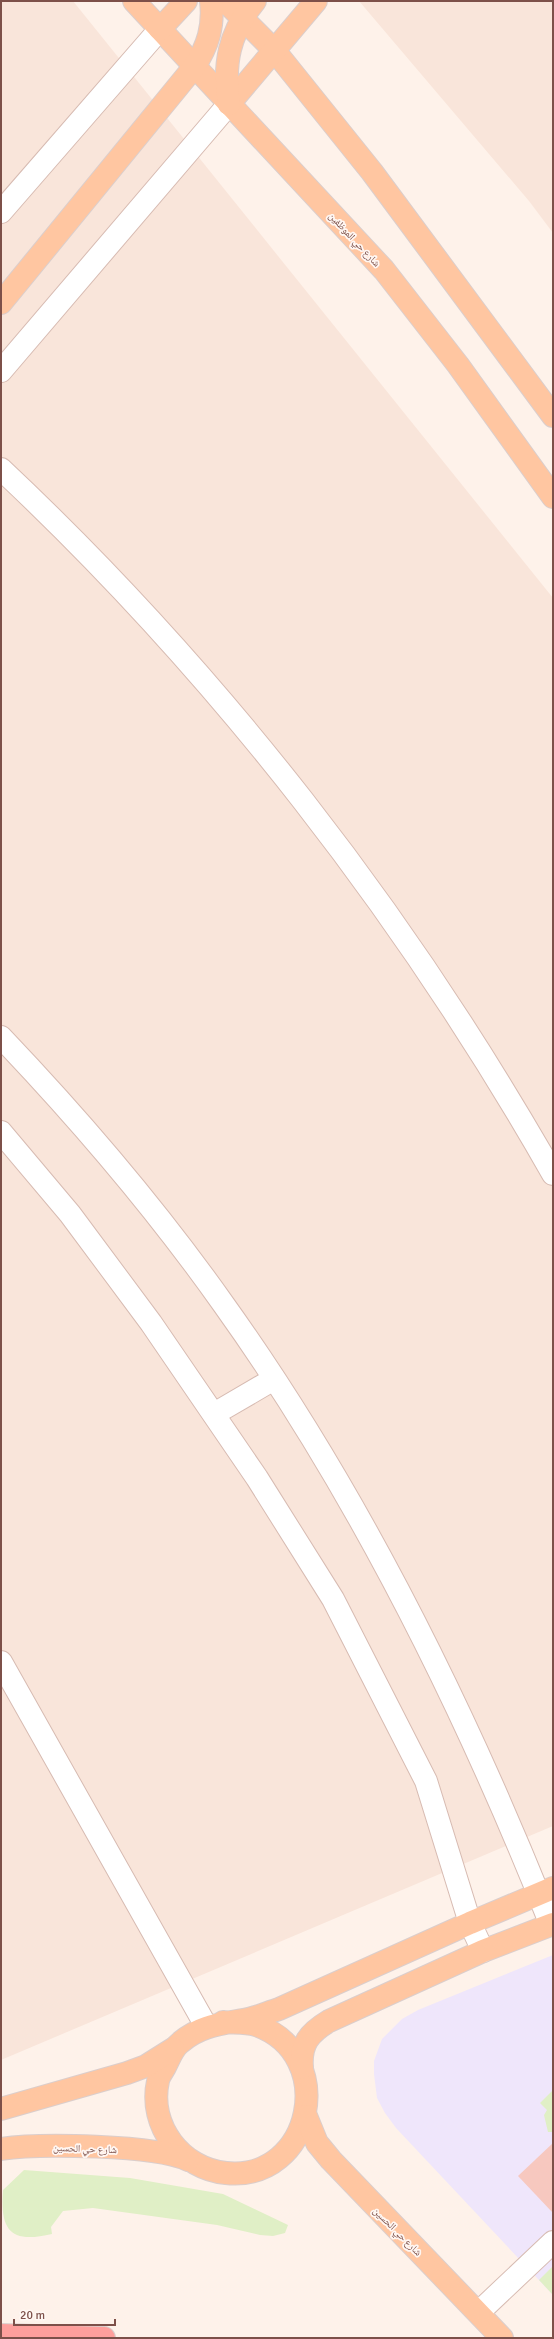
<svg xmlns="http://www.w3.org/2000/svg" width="554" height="2339" font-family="Signika,'Noto Naskh Arabic',sans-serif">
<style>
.residential{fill:#f9e5da}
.education{fill:#efe6fb}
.green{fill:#e0efc6}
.building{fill:#f7c8bf}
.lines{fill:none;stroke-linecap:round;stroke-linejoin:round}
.minor-casing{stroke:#d7bbb2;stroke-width:24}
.major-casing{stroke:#dbcecc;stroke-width:24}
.highway-casing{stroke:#dbcecc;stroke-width:24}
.minor{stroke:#fff;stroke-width:22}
.major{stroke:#ffc6a1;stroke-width:22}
.highway{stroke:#fe9f9c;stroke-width:22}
.labels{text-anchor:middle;stroke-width:3.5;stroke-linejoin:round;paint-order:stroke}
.street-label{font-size:10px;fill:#7d5049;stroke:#fff7f3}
</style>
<rect width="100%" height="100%" fill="#fef2ea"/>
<g class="residential">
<path d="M1,1H73L553,598V1826L1,2060Z"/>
<path d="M359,1H553V233L529,201Z"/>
</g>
<path class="education" d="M553,1955V2295L396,2128L385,2113L377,2098L374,2074V2061L382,2039L402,2019L418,2010Z"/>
<g class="green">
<path d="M553,2090V2132H548L544,2115L547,2110L540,2103Z"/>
<path d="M24,2170L130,2178L223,2194L288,2225L285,2233L273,2236L260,2235L217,2225L93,2208L63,2211L51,2227L52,2234C10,2244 0,2230 3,2190Z"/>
<path d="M553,2266V2295L539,2280Z"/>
</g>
<path class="building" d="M553,2143V2213L518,2176Z"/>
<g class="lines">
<defs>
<g id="minor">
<path d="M1,212L160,29"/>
<path d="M1,371L229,104"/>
<path d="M1,469C219,674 405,914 553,1174"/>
<path d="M1,1037C81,1121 157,1210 224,1305C360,1495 465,1709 551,1925"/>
<path d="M1,1132L70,1214L151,1323L257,1478L333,1599L426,1781L470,1923L483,1951"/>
<path d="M214,1414L274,1379"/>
<path d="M1,1662L206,2026"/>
<path d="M479,2312L553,2242"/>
</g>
<g id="major">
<path d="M134,1L384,270L458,365L553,497"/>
<path d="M225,1L274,50L372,172L553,416"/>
<path d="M160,29L186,1"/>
<path d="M229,104L316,1"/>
<path d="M229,104C223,64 229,33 255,1"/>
<path d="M1,303L194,67C208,46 214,26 211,1"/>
<path d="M223,2022C233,2023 246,2022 256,2025C339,2054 313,2182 226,2173C182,2169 148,2126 158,2081C159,2075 164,2070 166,2065C170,2057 173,2048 181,2042C201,2025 222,2024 248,2019C258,2017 269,2012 279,2009L470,1923L553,1888"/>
<path d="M302,2068C300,2044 309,2033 329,2021L483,1951L553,1924"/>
<path d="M1,2109L127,2073L146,2066L173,2049"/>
<path d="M306,2116L317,2143L331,2160L502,2338"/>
<path d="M1,2149C38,2143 156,2145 188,2160"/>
</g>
<path id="highway" d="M1,2335L104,2338"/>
</defs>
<use href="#minor" class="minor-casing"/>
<use href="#major" class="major-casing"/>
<use href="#highway" class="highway-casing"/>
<use href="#minor" class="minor"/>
<use href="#major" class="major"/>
<use href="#highway" class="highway"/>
</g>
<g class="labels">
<g class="street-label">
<text transform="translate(355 239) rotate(47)" y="4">شارع حي الموظفين</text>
<text transform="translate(85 2148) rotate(2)" y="4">شارع حي الحسين</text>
<text transform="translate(398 2231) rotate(45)" y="4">شارع حي الحسين</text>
</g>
</g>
<rect width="554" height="2339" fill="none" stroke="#7d5049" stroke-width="4"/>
<path d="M14 2319v6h101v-6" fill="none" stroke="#7d5049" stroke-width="2"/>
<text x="20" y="2319" font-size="12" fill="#7d5049" stroke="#fff7f3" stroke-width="3" paint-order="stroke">20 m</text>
</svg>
